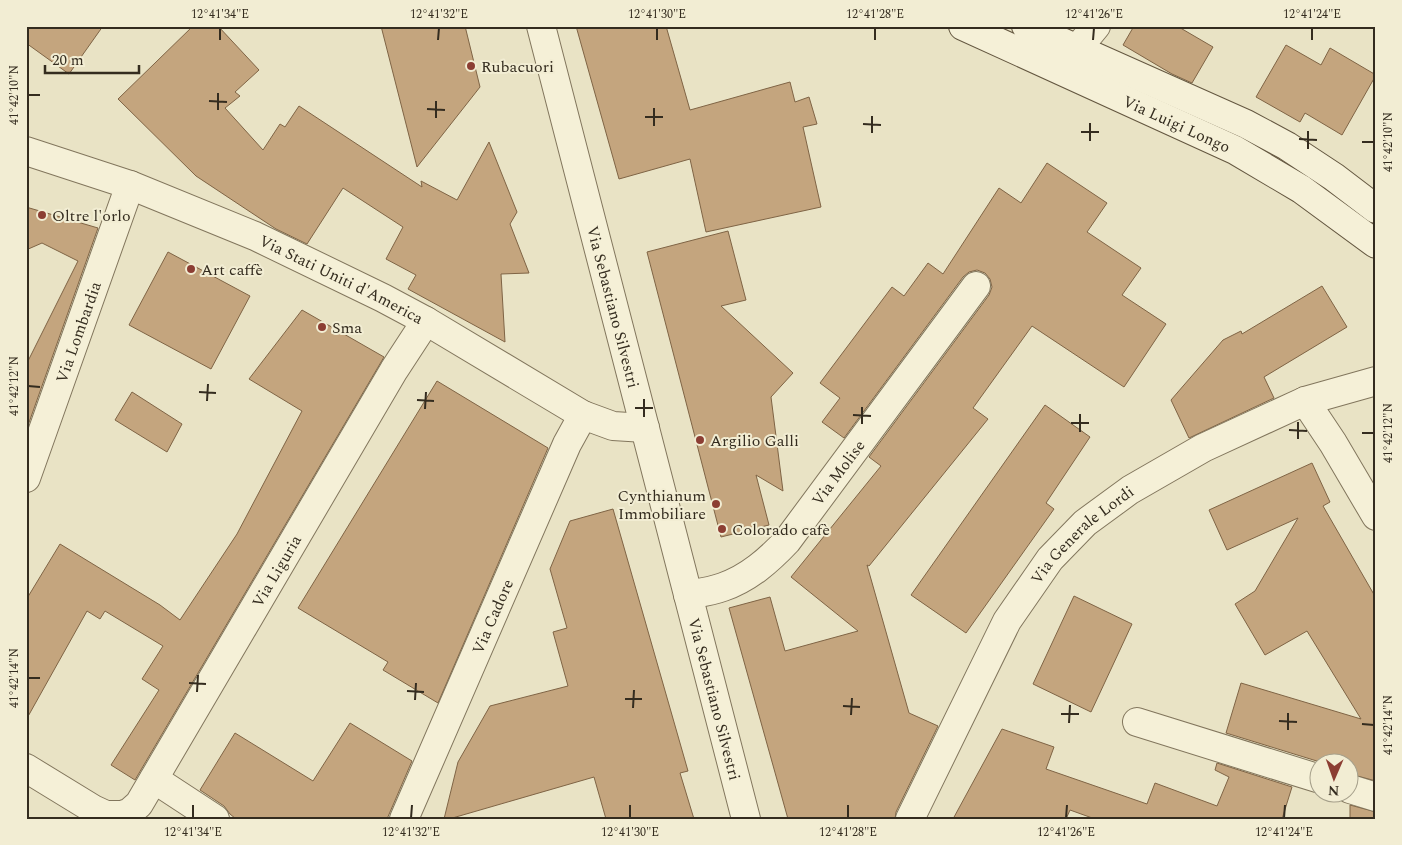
<svg xmlns="http://www.w3.org/2000/svg" width="1402" height="845" font-family="Spectral,serif">
<style>
.building{fill:#c4a57e;stroke:#7f6445}
.lines{fill:none;stroke-linecap:round;stroke-linejoin:round}
.minor-casing{stroke:#82765d;stroke-width:30}
.secondary-casing{stroke:#645740;stroke-width:30}
.minor{stroke:#f5f0d7;stroke-width:28}
.secondary{stroke:#f5f0d7;stroke-width:28}
.ticks{fill:none;stroke:#342c1f;stroke-width:2}
.poi-dot{fill:#8c3e33;stroke:#f2edd3;stroke-width:2}
.labels{text-anchor:middle;stroke-width:4;stroke-linejoin:round;paint-order:stroke}
.poi-label{font-size:16px;fill:#342c1f;stroke:#f2edd3;text-anchor:start}
.street-label{font-size:16px;fill:#342c1f;stroke:#f2edd3}
.neatline{fill:none;stroke:#342c1f;stroke-width:2}
.ticks-label{font-size:12px;text-anchor:middle;fill:#342c1f}
</style>
<rect width="100%" height="100%" fill="#e9e3c5"/>
<g class="building">
<path d="M26,26H103L69,74L26,43Z"/>
<path d="M193,26H218L259,70L235,92L240,96L225,108L263,150L280,124L285,127L299,106L422,187L421,181L457,200L489,142L517,212L510,224L529,273L501,274L505,342L408,289L416,275L386,259L403,227L343,188L307,244L276,229L196,176L118,99Z"/>
<path d="M381,26H465L480,87L417,167Z"/>
<path d="M576,26H666L690,110L790,82L795,102L809,97L817,124L803,127L821,207L706,232L690,159L619,179Z"/>
<path d="M1134,26H1177L1213,47L1192,83L1172,74L1123,45Z"/>
<path d="M1286,45L1321,65L1330,48L1376,75L1342,135L1305,113L1300,122L1256,97Z"/>
<path d="M1047,163L1107,203L1087,232L1141,268L1122,295L1166,324L1124,387L1032,326L973,408L988,419L869,566L867,565L909,713L938,726L896,812L895,819H788L729,608L770,597L785,651L858,631L791,577L881,466L869,457L989,295L992,287L990,279L985,273L977,270L969,272L963,277L844,438L822,422L840,398L820,383L892,287L904,296L928,263L943,274L999,188L1021,203Z"/>
<path d="M26,207L98,228L26,431V365L78,261L42,243L26,250Z"/>
<path d="M728,231L746,300L721,306L793,373L771,397L783,491L756,475L769,525L721,537L647,252Z"/>
<path d="M168,252L250,296L211,369L129,325Z"/>
<path d="M1322,286L1347,327L1264,377L1274,398L1189,438L1171,400L1223,340L1241,331L1242,334Z"/>
<path d="M302,310L384,357L135,780L111,765L159,690L142,679L163,646L105,611L100,619L87,611L26,720V600L60,544L160,605L180,620L237,534L302,411L249,379Z"/>
<path d="M437,381L548,448L438,703L383,670L388,662L298,608Z"/>
<path d="M132,392L182,424L167,452L115,420Z"/>
<path d="M1045,405L1090,437L1046,503L1054,509L966,633L911,595Z"/>
<path d="M1312,463L1330,502L1323,506L1376,598V781L1350,774V762H1320L1226,733L1241,683L1361,719L1307,631L1265,655L1235,604L1255,591L1298,518L1227,550L1209,510Z"/>
<path d="M613,509L688,771L680,773L694,819H606L594,777L449,819H444L458,762L490,706L568,686L553,632L567,628L550,569L570,521Z"/>
<path d="M1074,596L1132,624L1091,712L1033,684Z"/>
<path d="M350,723L412,761L387,819H236L230,814L224,806L200,790L235,733L313,781Z"/>
<path d="M1002,729L1054,747L1046,769L1147,804L1155,783L1217,806L1229,777L1215,770L1217,763L1292,787L1282,819H1095L1070,810L1066,819H953Z"/>
<path d="M1350,805L1376,812V819H1350Z"/>
</g>
<g class="lines">
<defs>
<g id="minor">
<path id="s1" d="M541,26L746,819"/>
<path d="M1077,49L1096,26"/>
<path id="s2" d="M26,151L130,185L255,236L383,298L426,321L583,415L613,426L645,428"/>
<path d="M1305,401L1333,443L1376,516"/>
<path id="s3" d="M26,478L130,185"/>
<path id="s4" d="M688,595C699,593 712,591 723,587C749,578 769,560 787,541L976,286"/>
<path d="M1137,722L1320,779"/>
<path id="s5" d="M26,768L93,809L106,815H122L130,812L139,804L394,370L426,321"/>
<path d="M154,779L215,819"/>
<path d="M1350,789L1376,797"/>
<path id="s6" d="M404,819L567,444L583,415"/>
<path id="s7" d="M910,819L1007,621L1050,559L1085,523L1130,490L1203,448L1305,401L1376,381"/>
</g>
<g id="secondary">
<path id="s8" d="M963,26L1235,150L1301,189L1376,244"/>
<path d="M1026,26L1246,124L1287,146L1334,177L1376,209"/>
</g>
</defs>
<use href="#minor" class="minor-casing"/>
<use href="#secondary" class="secondary-casing"/>
<use href="#minor" class="minor"/>
<use href="#secondary" class="secondary"/>
</g>
<path class="ticks" d="M220,40V28M438,40L439,28M657,40V28M875,40V28M1093,40L1094,28M1312,40V28M28,95H40M209,101L227,102M427,109L445,110M218,110V93M645,117H663M436,118V101M863,124L881,125M654,126V108M1081,132H1099M872,133V116M1299,139L1317,140M1090,141V123M1362,142H1374M1308,149V131M28,386L40,387M199,392L216,393M417,400L434,401M207,401L208,384M635,408H653M425,409L426,392M853,415L871,416M644,417V399M1071,423H1089M862,424V407M1289,430L1307,431M1080,432V414M1362,433H1374M1298,439V422M28,678H40M189,683L206,684M407,691L424,692M197,692L198,675M625,699H642M415,700L416,683M843,706L860,707M633,708L634,690M1061,714H1079M851,715L852,698M1279,721L1297,722M1069,723L1070,705M1362,724L1374,725M1288,730V713M193,818V805M411,818L412,805M630,818V805M848,818V805M1066,818L1067,805M1284,818L1285,805"/>
<g class="poi-dot">
<circle cx="471" cy="66" r="5"/>
<circle cx="42" cy="215" r="5"/>
<circle cx="191" cy="269" r="5"/>
<circle cx="322" cy="327" r="5"/>
<circle cx="700" cy="440" r="5"/>
<circle cx="716" cy="504" r="5"/>
<circle cx="722" cy="529" r="5"/>
</g>
<g class="labels">
<g class="poi-label">
<text x="481" y="72">Rubacuori</text>
<text x="52" y="221">Oltre l'orlo</text>
<text x="201" y="275">Art caffè</text>
<text x="332" y="333">Sma</text>
<text x="710" y="446">Argilio Galli</text>
<text x="706" y="501" text-anchor="end">Cynthianum<tspan x="706" dy="18">Immobiliare</tspan></text>
<text x="732" y="535">Colorado cafè</text>
</g>
<g class="street-label">
<text dy="6" stroke="none"><textPath href="#s8" startOffset="235">Via Luigi Longo</textPath></text>
<text dy="6" stroke="none"><textPath href="#s2" startOffset="341">Via Stati Uniti d'America</textPath></text>
<text dy="6" stroke="none"><textPath href="#s1" startOffset="290">Via Sebastiano Silvestri</textPath></text>
<text dy="6" stroke="none"><textPath href="#s3" startOffset="155">Via Lombardia</textPath></text>
<text dy="6" stroke="none"><textPath href="#s4" startOffset="201">Via Molise</textPath></text>
<text dy="6" stroke="none"><textPath href="#s7" startOffset="336">Via Generale Lordi</textPath></text>
<text dy="6" stroke="none"><textPath href="#s5" startOffset="400">Via Liguria</textPath></text>
<text dy="6" stroke="none"><textPath href="#s6" startOffset="221">Via Cadore</textPath></text>
<text dy="6" stroke="none"><textPath href="#s1" startOffset="695">Via Sebastiano Silvestri</textPath></text>
</g>
</g>
<rect width="1402" height="845" fill="none" stroke="#f2edd3" stroke-width="55"/>
<g transform="translate(1334 778) rotate(182)"><circle r="24" fill="#f2edd3" stroke="#a6a08b"/>
<path d="M0-4L9 19L0 12L-9 19Z" fill="#8c3e33"/>
<text y="-8" font-size="14" font-weight="bold" text-anchor="middle" fill="#342c1f">N</text>
</g>
<path d="M45 65v8h94v-8" fill="none" stroke="#342c1f" stroke-width="2.5"/>
<text x="52" y="65" font-size="15" fill="#342c1f" stroke="#f2edd3" stroke-width="4" paint-order="stroke">20 m</text>
<rect x="28" y="28" width="1346" height="790" class="neatline"/>
<g class="ticks-label">
<text x="220" y="18">12°41'34"E</text>
<text x="439" y="18">12°41'32"E</text>
<text x="657" y="18">12°41'30"E</text>
<text x="875" y="18">12°41'28"E</text>
<text x="1094" y="18">12°41'26"E</text>
<text x="1312" y="18">12°41'24"E</text>
<text transform="translate(14 95) rotate(-90)" y="4">41°42'10"N</text>
<text transform="translate(1388 142) rotate(-90)" y="4">41°42'10"N</text>
<text transform="translate(14 386) rotate(-90)" y="4">41°42'12"N</text>
<text transform="translate(1388 433) rotate(-90)" y="4">41°42'12"N</text>
<text transform="translate(14 678) rotate(-90)" y="4">41°42'14"N</text>
<text transform="translate(1388 725) rotate(-90)" y="4">41°42'14"N</text>
<text x="193" y="836">12°41'34"E</text>
<text x="411" y="836">12°41'32"E</text>
<text x="630" y="836">12°41'30"E</text>
<text x="848" y="836">12°41'28"E</text>
<text x="1066" y="836">12°41'26"E</text>
<text x="1284" y="836">12°41'24"E</text>
</g>
</svg>
